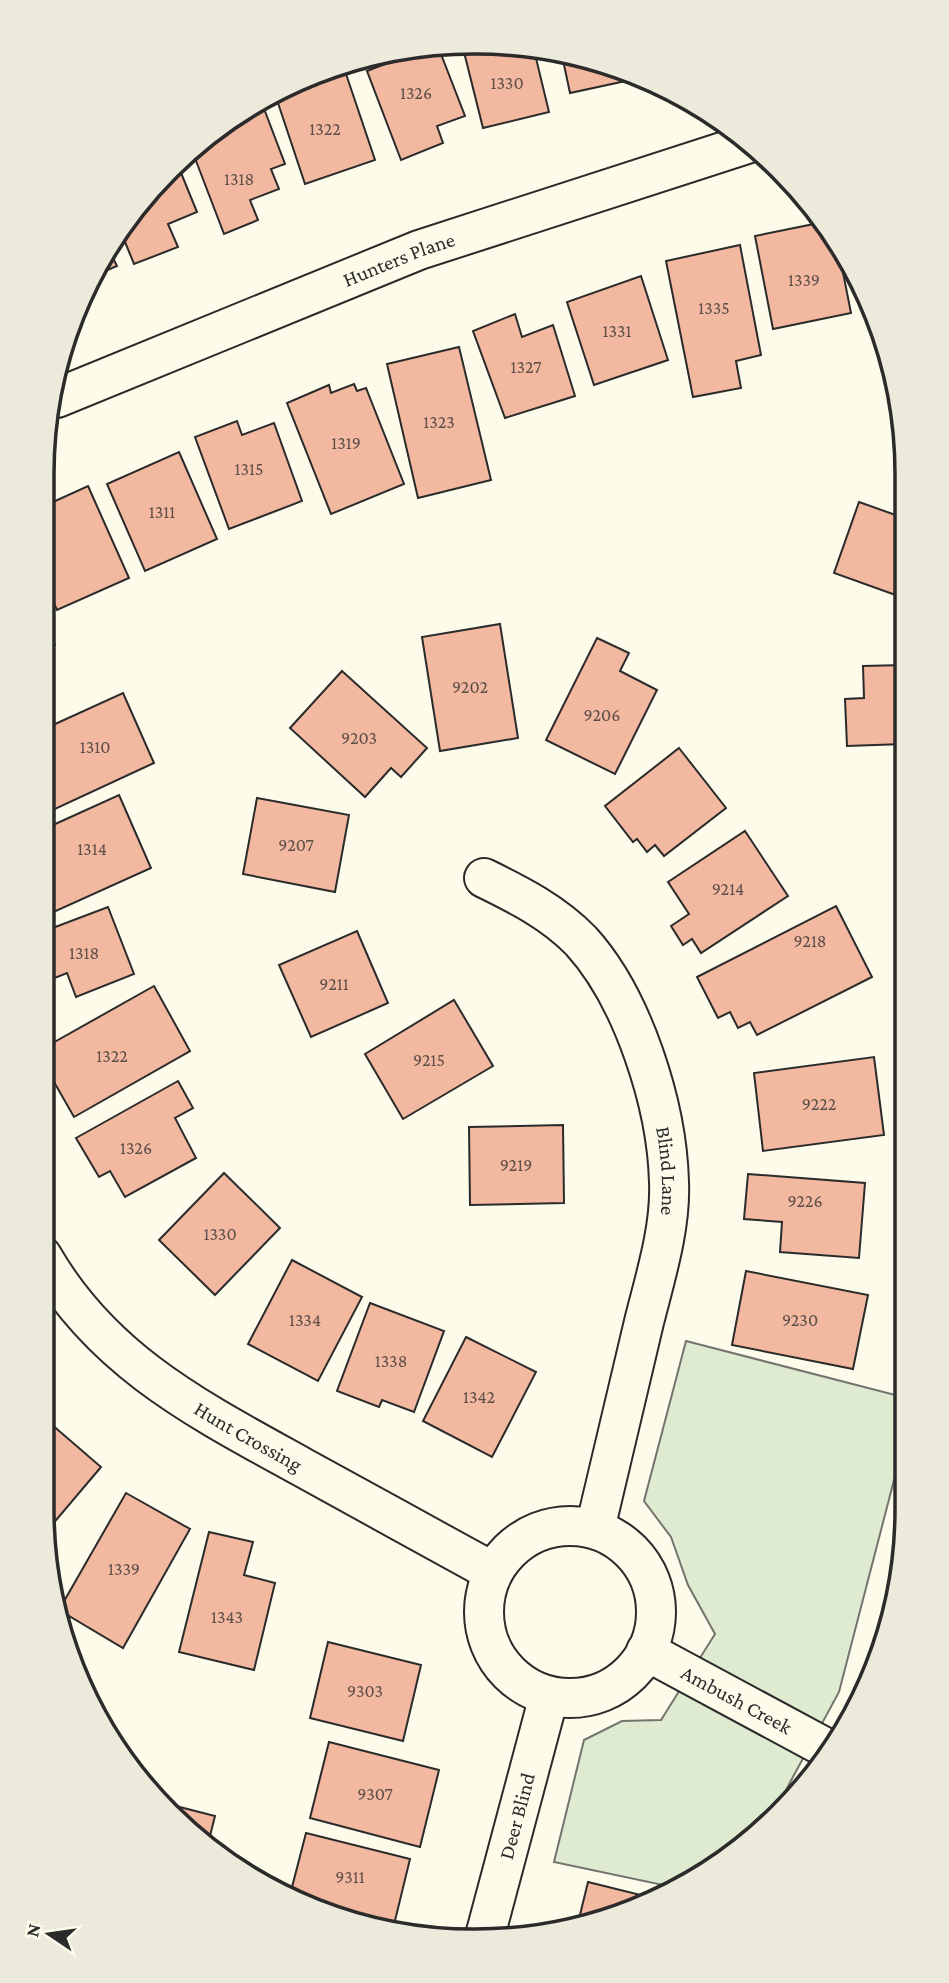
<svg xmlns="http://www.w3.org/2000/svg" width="949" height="1983" font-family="'Crimson Pro',serif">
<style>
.green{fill:#deebd1;stroke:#74746e;stroke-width:2}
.building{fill:#f2b8a0;stroke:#2b2b2b;stroke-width:2}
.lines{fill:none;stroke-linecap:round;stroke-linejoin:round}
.minor-casing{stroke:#2b2b2b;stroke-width:42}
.minor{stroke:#fdfbea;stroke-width:38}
.labels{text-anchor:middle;stroke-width:5;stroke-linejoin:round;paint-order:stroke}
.number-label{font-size:18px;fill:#5d4e48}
.street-label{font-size:21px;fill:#2b2b2b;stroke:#fdfbea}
.rim{fill:none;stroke:#2b2b2b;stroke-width:3.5}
</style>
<rect width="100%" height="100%" fill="#fdfbea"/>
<path class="green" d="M686,1341L907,1398V1430L839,1692L787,1788L782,1807L677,1888L554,1862L584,1740L622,1721L661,1720L715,1634L688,1585L671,1537L644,1501Z"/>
<g class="building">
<path d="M475,42L535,54L549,112L483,128L462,44Z"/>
<path d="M439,49L465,116L437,126L443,143L401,160L367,71L408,55Z"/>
<path d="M563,60L640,75L644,77L570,93Z"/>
<path d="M344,68L375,160L305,184L276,97L309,75Z"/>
<path d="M263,106L285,164L271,169L279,189L250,200L258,220L224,234L193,153Z"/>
<path d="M177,163L197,212L168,224L178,247L134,264L123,237L169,168Z"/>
<path d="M824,222L838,247L851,313L773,329L755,236Z"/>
<path d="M740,245L761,355L736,361L741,388L693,397L666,261Z"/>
<path d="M111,254L117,266L98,274Z"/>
<path d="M641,276L668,360L594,385L567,302Z"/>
<path d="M515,314L522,337L553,325L575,396L505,418L473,331Z"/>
<path d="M459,347L491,480L418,498L387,364Z"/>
<path d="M354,384L357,391L366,388L404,484L331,514L287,403L329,385L331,393Z"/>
<path d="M237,421L242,435L274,423L302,501L229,529L195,437Z"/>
<path d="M179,452L217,539L145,571L107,484Z"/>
<path d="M88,486L129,578L57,610L42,577V507Z"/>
<path d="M859,502L904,518V598L834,573Z"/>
<path d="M42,616L55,645L42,650Z"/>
<path d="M500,624L518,738L440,751L422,637Z"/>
<path d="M597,638L629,653L620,671L657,690L615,774L546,740Z"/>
<path d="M904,665V744L847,746L845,699L864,698L863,666Z"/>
<path d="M342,671L427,748L401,777L391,768L365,797L290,728Z"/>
<path d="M123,693L154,763L42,815V730Z"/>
<path d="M679,748L726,808L664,856L655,845L647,852L637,839L633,842L605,806Z"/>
<path d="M119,795L151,868L47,915L42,904V830Z"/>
<path d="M257,798L349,815L335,892L243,874Z"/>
<path d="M745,831L788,896L701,953L692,939L683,945L671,926L689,914L668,882Z"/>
<path d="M836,906L872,977L757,1035L750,1022L738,1028L730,1012L718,1018L697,977Z"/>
<path d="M108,907L134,974L76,997L67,973L42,983V932Z"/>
<path d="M357,931L388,1003L311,1037L279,965Z"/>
<path d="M154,986L190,1051L74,1117L42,1061V1049Z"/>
<path d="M454,1000L493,1066L403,1119L365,1054Z"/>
<path d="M874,1057L884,1135L763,1151L754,1073Z"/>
<path d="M178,1081L193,1108L175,1118L196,1158L125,1197L110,1171L99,1177L76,1138Z"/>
<path d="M563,1125L564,1203L470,1205L469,1127Z"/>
<path d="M224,1173L280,1228L215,1295L159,1240Z"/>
<path d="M748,1174L865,1183L859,1258L780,1252L782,1222L744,1219Z"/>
<path d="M292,1260L362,1297L318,1381L248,1344Z"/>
<path d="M746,1271L868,1295L853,1369L732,1345Z"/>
<path d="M370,1303L444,1331L414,1412L382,1400L379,1407L337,1391Z"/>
<path d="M466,1337L536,1372L492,1457L423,1421Z"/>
<path d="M43,1417L101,1467L46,1532L42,1508Z"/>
<path d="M126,1493L190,1529L123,1648L59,1610Z"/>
<path d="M209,1532L253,1542L244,1575L275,1583L254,1670L179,1652Z"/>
<path d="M328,1642L421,1665L403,1741L310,1718Z"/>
<path d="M329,1742L439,1770L420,1847L310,1818Z"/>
<path d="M168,1804L215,1816L209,1840Z"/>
<path d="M306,1833L410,1859L392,1933L290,1895Z"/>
<path d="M588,1882L657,1899L578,1923Z"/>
</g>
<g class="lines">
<defs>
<g id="minor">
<path id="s1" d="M57,398L419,250L750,143"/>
<path id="s2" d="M484,878C519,895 554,913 581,941C633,998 667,1105 669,1182C671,1228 655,1278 644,1322C628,1391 611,1460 595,1529"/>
<path id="s3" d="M42,1256C103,1362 199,1410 302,1467C366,1502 429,1537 493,1572"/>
<circle cx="570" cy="1612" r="86"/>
<path id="s4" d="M646,1651L828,1749"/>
<path id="s5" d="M485,1936L549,1696"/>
</g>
</defs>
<use href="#minor" class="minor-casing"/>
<use href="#minor" class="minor"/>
</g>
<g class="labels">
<g class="number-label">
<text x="507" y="89">1330</text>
<text x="416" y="99">1326</text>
<text x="325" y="135">1322</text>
<text x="239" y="185">1318</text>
<text x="804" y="286">1339</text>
<text x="714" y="314">1335</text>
<text x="617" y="337">1331</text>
<text x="526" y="373">1327</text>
<text x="439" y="428">1323</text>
<text x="346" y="449">1319</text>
<text x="249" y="475">1315</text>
<text x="162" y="518">1311</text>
<text x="470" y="693">9202</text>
<text x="602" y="721">9206</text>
<text x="359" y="744">9203</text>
<text x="95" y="753">1310</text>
<text x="296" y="851">9207</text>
<text x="92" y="855">1314</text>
<text x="728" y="895">9214</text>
<text x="810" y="947">9218</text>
<text x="84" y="959">1318</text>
<text x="334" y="990">9211</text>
<text x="112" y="1062">1322</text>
<text x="429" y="1066">9215</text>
<text x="819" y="1110">9222</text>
<text x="136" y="1154">1326</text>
<text x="516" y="1171">9219</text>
<text x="805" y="1207">9226</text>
<text x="220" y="1240">1330</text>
<text x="305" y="1326">1334</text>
<text x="800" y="1326">9230</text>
<text x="391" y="1367">1338</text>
<text x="479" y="1403">1342</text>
<text x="124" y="1575">1339</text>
<text x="227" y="1623">1343</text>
<text x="365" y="1697">9303</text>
<text x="375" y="1800">9307</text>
<text x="350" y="1883">9311</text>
</g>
<g class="street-label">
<text dy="7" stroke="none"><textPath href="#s1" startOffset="369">Hunters Plane</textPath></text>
<text dy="7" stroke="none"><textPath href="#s2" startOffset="366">Blind Lane</textPath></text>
<text dy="7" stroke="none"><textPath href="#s3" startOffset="278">Hunt Crossing</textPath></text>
<text dy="7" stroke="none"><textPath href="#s4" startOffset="103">Ambush Creek</textPath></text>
<text dy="7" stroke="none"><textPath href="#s5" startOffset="124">Deer Blind</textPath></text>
</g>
</g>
<path d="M0 0H949V1983H0ZM474 54H475A420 420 0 0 1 895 474V1509A420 420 0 0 1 475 1929H474A420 420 0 0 1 54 1509V474A420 420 0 0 1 474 54Z" fill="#eceadb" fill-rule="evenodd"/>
<path class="rim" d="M474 54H475A420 420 0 0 1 895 474V1509A420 420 0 0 1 475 1929H474A420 420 0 0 1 54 1509V474A420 420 0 0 1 474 54Z"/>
<g transform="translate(49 1934) rotate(283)" stroke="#fdfbea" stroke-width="5" paint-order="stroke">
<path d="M0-5L12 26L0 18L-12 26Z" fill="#2b2b2b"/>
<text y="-10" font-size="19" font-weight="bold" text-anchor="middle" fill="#2b2b2b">N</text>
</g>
</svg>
